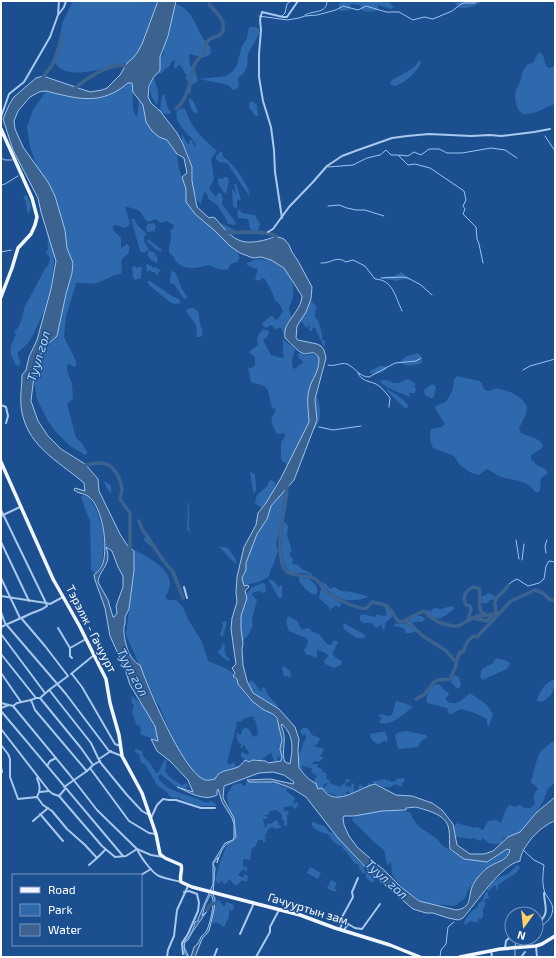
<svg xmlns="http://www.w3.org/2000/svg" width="556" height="958" font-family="'Exo 2',sans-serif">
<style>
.green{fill:#2e69ad}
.water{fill:#3c6290;stroke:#9cc4f0;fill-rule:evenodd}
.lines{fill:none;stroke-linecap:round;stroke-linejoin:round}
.stream{stroke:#9cc4f0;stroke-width:1}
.river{stroke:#3c6290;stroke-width:3.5}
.minor{stroke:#a9c9ee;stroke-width:2}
.major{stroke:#f0f6ff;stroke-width:3.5}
.labels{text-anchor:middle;stroke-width:3;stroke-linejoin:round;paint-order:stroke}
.street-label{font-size:12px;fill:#fff;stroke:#1b4f8f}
.water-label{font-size:13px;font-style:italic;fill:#b5d3f5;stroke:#1b4f8f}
</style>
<rect width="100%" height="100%" fill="#1b4f8f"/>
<g class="green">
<path d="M73,1H158C153,18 143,53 127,63C108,66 66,84 54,61L63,21Z"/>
<path d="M340,1H387L394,7L391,9L378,5V10C375,12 365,12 362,10L360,5L351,4L350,10L342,11L339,10V4Z"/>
<path d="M455,1H483C477,6 464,10 457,7Z"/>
<path d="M176,4C178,5 182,6 184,8C197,18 198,37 210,46L211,53C205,60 199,57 191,54L189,55L190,65L195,71L198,81L192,85L190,94L187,93L188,81L185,78L187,76L180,65H178L176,69L174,67L175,60L172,61L169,67L166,68L161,74H157L160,70V57L164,54L163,49L168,36Z"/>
<path d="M249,27H255L259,29V34L248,54L247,67L243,74L238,78L239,86L236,89L233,90L228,85L199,79L226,76L234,70L237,65L242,46L247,38Z"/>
<path d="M539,52L543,55L546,66L549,68L555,66V104C547,106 535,115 525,114C516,113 514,98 516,90C517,87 519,85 520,82C522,76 522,69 527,65C528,64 532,63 533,63L537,55Z"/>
<path d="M420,60L421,63C416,73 408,80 398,85L395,86L390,84L392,80L413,68Z"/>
<path d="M153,78H154C157,86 160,97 157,105C150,96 148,89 153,78Z"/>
<path d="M128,83H132L133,84C134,94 130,110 137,117L139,99L143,105L146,122L159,137L168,141L177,154L179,169L186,189V202L191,209L214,230L230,246L237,251L240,258L237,262L231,264L227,270L218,269L209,265C199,268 184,271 177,262C172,258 177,261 174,257C172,255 170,254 169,252C168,244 173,242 170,231L174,227V225L166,221L161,223L156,219L148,222L145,219L140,211L125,206L130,224L128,226L124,228L116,225L113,226V230L121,238V248L127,244L130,247L128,254C116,261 124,266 121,274C111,275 105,281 96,283C89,285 83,282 76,283L66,317L64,337L76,361V365L75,367L69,364L67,365V371L72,384L73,399L67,404L76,438L82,443L87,452V454L85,455L70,446L55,431L48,421L37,399L34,381V376L47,347L57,336L66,294L72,273L73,263L67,249L65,230L55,196L38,169L30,147L27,127L33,110L46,91C78,99 101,106 128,83Z"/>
<path d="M162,95H164L168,109L170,110L171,112L170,114H164L160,111Z"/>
<path d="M189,98C195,100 195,107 198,111L196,114C192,112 188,103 189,98Z"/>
<path d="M252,101L257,105L258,116H255L249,107L250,102Z"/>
<path d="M182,108L185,109C192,129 202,138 217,151L211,158L214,179L209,189L216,197L218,193H221L223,199L222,204L236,223L235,225L228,224C227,220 219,207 216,204C214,202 211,201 208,199V195L204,191L201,204L197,200L192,185L193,170L188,154L182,141V134L187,143L189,144L190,140H192L193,144L196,146V145C191,135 173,124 177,111Z"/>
<path d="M220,152H222L223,157C232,161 251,188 250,197L227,163L219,162L216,159V156Z"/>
<path d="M225,177H227L229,181L226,194C221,190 217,184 218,178L222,179Z"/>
<path d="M234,184H236L241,199L239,201L237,198V209L233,206L232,189L236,194Z"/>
<path d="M25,195L27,196L31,205L29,213L27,212L26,201L23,198Z"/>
<path d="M239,209L242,213L255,215L260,224L257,233H254L250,228L248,219L238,218L237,212Z"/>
<path d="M131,219H134L138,226L146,233V235L144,236V242L149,249L144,253L140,251L139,247Z"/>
<path d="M154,223L156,227L154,231L147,232L146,227L148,224Z"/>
<path d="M221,223L238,232L237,234C229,236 224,230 221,223Z"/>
<path d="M47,227L54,253V263L51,287L45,309L31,339L26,345L18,352V356L21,363L18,366L16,365C8,350 9,350 16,334L14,332C20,327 23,317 24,308L46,267L48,266L50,258L45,251H48Z"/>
<path d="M148,239L161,249L162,252L155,249L147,241Z"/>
<path d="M149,251L154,252L158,259L157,263L151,260L147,255Z"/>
<path d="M257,259C263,260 268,259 273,261C291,268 299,292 289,307L291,317L286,325L285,336L281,328L275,329L272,325L266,328L263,326L262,324L270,316H273L275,320L278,319L283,311L280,305L276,301H275L273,294L265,279L262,278L259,281L255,279L258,269L253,268L246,264L247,263Z"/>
<path d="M146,264L152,266L153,268L156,267L161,271L158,272V275H157L155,272H152L149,270L147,273Z"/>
<path d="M135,266L137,268L140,266L142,268L141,278L135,280L133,277L132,267Z"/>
<path d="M171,271L175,272L182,289L188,298L184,299L174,284L170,283Z"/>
<path d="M401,272L409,278L410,280L404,279L396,281L381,278C389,274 393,279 401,272Z"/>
<path d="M147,281H150L172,296L179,299L181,303L175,304L171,303L149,285Z"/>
<path d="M311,301L316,306L315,318L318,320C319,326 323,332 322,339L325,341V346L323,345L315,328L313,327L312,331H309L310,325L306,328L301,320L306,312L309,302Z"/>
<path d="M189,308H193C202,312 198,317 200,324C202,330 204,331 201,337H197L196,325L186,311Z"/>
<path d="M263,329L269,331L268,336L263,340L271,355L281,358L284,357L283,353V339L295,349L292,360L293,369L296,368L299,365L303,363V362L298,357V353C301,353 302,354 304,355C310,356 314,352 319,358L317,374L309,390L308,400L309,422L288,465L282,461L281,457V442L285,437L284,433L277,434C275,429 270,423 272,418C273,415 275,413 276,409L272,408L268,390L264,386L251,382L248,369L253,367L255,365V357L249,352L258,345L257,337Z"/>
<path d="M418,353C421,355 422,358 422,362C417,366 405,367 400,362L405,357Z"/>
<path d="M380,366H386L387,368C384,373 376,375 370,373V371Z"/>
<path d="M457,376L479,381L482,383L484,389L488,391L497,388L510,392L521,398L527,406C527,417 522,420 519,429L521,433C529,437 538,437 543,445L541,449L531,455V459L538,466L544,468L548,473L541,478L540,490L538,492H535C527,479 514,481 501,477C496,475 491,471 487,469L479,475L474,474L468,471L459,464L454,456L433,448C430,441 429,436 431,429L441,427L445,424L436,410L435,406L446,402L453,389L454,379Z"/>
<path d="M408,379L416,384L414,386L416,389L415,393H409L410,397C402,393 385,389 380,381C384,379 390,380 393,383H398Z"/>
<path d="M432,384L436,387L434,397L431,398L425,395L424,390Z"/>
<path d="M386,388L401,398L408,405V407L405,408L388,392Z"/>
<path d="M316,397H317C321,406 322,422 314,430L313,429L317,420Z"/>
<path d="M250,472L255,474C255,480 257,489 255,493L253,491Z"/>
<path d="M270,480L275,482C275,491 268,501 262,507H260L255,503C256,495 259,493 264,489C267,487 268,483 270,480Z"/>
<path d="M104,481L111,485V494L106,487Z"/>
<path d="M284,490L285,492L282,513L280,530L276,543L278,551L273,566L270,571L269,577L256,583L248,584L244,586L242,578L245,573L246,563L249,554L257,534L267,519L271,506Z"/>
<path d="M84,495L89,497L97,511L103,529L104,544L102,563L96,573H94L91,570L90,520L86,512L81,496Z"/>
<path d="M186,500L189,506V527L190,533L187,529L188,508Z"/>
<path d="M284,521L288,526L287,536L292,550L289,554L293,559L292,564L299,565L300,568L312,574V576L304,573H291C278,562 282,536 284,521Z"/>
<path d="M146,533C149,534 153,542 154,545L153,547L149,545L144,540Z"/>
<path d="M218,546L228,548L235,558L237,564C230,560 224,551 218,546Z"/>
<path d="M135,550C151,559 182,574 165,597L168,600H176L183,607L188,619L202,642L208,661L225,668L233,673V676C237,679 236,680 238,684C243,692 252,701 259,707C265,711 271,712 275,717C282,730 281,745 281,759L278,756L277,761H274L271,752L269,755L268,754L261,761L256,759L253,761L251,759L249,762L241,757V752L248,755L249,752L245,747V745L241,748L240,746L242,745L238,742L236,732L241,735L242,730L244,729L245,727L250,730L252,735V737L258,735L256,723L253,716L246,718L240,722H235L237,724L227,762L230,765L234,762H235V766H239L234,769C227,768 218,772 215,779C210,780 207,781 203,779C190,772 172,739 167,725C163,716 161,707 155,700L126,635L134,570Z"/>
<path d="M299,577C309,576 319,584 317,594L314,595L306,590L299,581Z"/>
<path d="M270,579L275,582L279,588L280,585L282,586V598H279L269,581Z"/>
<path d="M320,582L326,584L330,589L335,587L341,591L352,592L367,596V597C348,605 333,598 320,582Z"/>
<path d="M262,583L265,584L266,592L263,593L259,591L252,593V595L257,600L252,619L253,625L249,634L243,641C242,633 240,626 241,618C242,609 246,602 247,593L252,587Z"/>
<path d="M321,588L326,594L339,602L341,603L340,607H338L336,605L330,610L329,607L319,598Z"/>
<path d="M488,593L495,596V599L490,600L486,604L481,602L480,600V597L486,595Z"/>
<path d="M384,606C388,608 392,613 392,617L386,622L384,631L381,625L376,628L372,623H363L360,620V616L362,614L375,617L377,614L383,616L387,615Z"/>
<path d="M451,606L454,607V609L445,616L438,619L431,616L427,612V610L431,611L434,608L441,609Z"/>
<path d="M288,616L297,621L302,630L307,628L310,629L312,632L319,634L327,644L331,645L334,640L338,642L332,654L336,658L342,661L341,665L334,668L325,664L324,661L328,656L327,654L321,651L317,650V658L306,654L304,650L307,645L308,640L306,638L289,631L286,622Z"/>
<path d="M416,616H422L425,620C421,624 416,620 412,623L416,627V631L411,633H406L404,628L394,626L395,623C408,626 406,621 416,616Z"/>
<path d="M226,621L227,623L223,636H221L220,634L223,625L222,622Z"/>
<path d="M344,623L365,635V638H356L344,629L343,627Z"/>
<path d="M223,643L225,645C224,651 224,655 230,659L229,661L225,659L217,652L220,650Z"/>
<path d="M496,658L507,661L510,663L509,666L507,669L482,680L480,676L482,669L493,663Z"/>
<path d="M284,666L290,671L291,677L284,676L282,668Z"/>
<path d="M454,675L459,677L461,685L459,689L455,687L451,682Z"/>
<path d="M552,680H555C555,690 551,697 542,702L537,701C538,693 545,684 552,680Z"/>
<path d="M250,681H253L261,692L262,687L265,688C267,697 276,701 279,709L253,693L250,689L249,683Z"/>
<path d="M436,684H439L443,689L449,693V694L445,699L448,702C459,706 462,699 470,693L487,705L493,714L489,726L487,725V719L475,713L461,709L452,714H449L447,708L427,703C425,696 431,686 436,684Z"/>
<path d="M131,696C140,700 151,716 155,726C157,730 157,736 158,741L140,734L141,729L139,725L137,726L132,712L134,706L132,703Z"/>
<path d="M396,701L404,703L413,707C405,713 392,726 380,723L379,721L383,718L379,717V715L381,714L388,716L392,715Z"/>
<path d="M303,728H307L312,735L318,737L320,739L317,744L313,746L321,748L324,750L320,756L324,758L318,762L315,761L312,764H318L317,767L322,769L323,772L326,773L327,779L330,781V783L340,787L345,783L346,779H348L351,781L346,783L345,786L351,787L352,783L354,784V791L358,790L359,785L361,784L363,787L367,786L369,782L371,785C368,789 364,788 361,788L356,793H350L347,791L346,795H343L341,798L339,796L338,798L336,797V795H333L330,793H325L322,789L329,783L324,784L323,788L320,789C316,788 316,785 315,782H313L317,776L311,772L312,768H310L311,763L309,768L302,765L303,770L302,771C300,767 297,763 298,758C299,753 303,748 303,743L306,739L305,733L303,736L302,735L300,731Z"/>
<path d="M406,731L426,735L427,738L421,741L418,747L398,749L395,736L397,733Z"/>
<path d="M381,732H385L388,739L387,742L384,741L379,744C374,743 370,739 370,734Z"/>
<path d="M553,741H555V783L548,788L543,802L537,812L524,828L520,832L503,839L502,843L495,844L488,843L483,838L480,841L473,838L471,839L456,837L454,826L457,823L474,828L477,827L483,830L488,821L496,820L501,823L506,809L509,805L515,807L520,805L524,808H530L535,804C533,797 533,794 538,789L535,785L531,783V781L538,756L541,751Z"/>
<path d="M137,749L142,751L143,756L150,763L156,773H158L165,759L167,760L166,768L165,770C168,777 175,781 182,785L186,783L188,786L185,789L177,787L160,774L158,777C167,794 192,794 206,803L211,801L216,804L217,806H201L185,801L179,798H174L169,796L168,793L157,785L145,764L141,763L139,754L135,752L134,750Z"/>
<path d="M402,778L405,779L404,782L402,783V787L395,784C386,791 381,785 373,783L372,781H376L383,779L384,780L385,779L387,780L386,782L389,780L391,782L397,781L396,779Z"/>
<path d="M246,781C250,783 267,783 270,781L273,784L275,782L280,784L281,787L287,788L286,791L295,798L293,804L296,802L299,804L295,809L292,806L284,807V811H288L289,812L287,816V825L284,826V820H282V815L277,810L270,811L268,815H264L268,817L266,819H263L265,828L266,827L267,824L269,823L271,824L275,820L278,821L279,825L281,826V828H278L276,829L272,827L269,828L266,834L264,835L267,837L265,838L264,836L263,837L265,839L266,842H263V840H258L256,846L252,848L250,860L245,859L243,860V868L246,866L247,871H245L243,869L238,875L243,878L244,874L248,876L247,881H243L242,880L237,885H234L230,879L225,884L223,883L222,880L219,884L215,880L221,859L228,843C243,837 233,822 230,811C229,808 227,798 227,796C227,793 231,788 233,785L241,783L244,786L246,785Z"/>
<path d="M382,811C391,812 400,810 409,812L418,826L436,838L443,846L465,859L487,862L507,849H510V852C504,861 495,862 486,868C478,874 474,884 467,891C467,899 460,902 454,906L433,904L420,901L398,883L392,874L391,862L388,865L387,864L384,850L375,843L352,820C357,812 373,813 382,811Z"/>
<path d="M312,822H314L320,825L325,826L329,832L333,833L341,841L355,857L364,867L365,872L368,871L369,875H372L375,881L372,883L371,882V880L370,881C366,879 366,876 365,873H362L361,870H359L360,868L358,866L359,864H355C351,859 348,852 343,849L342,846C336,846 331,839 328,834C322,833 315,830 312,825Z"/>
<path d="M517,865L519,866L520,868L516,873L498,885V889H496V886H494L489,891L487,890L492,881L497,880V878L508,874Z"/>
<path d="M310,867L321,873L318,879L307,873Z"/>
<path d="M331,880L337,883L334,889H337L335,892L327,888Z"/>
<path d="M486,892H488V896L491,898L485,899L484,902L486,903L483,909V917L481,919H478V922H474L471,921L465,925L464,922C468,916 471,910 478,907V904L483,900L484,895Z"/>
<path d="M217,900H219L224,907L227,902L234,905V907L232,911L229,910V917L224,927L216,922L213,924L212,922V916Z"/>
</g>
<path class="water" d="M158,1H176L168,36L160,57V70L153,78L149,86L148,97L151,103L160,111L177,133L183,144L192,167V181L197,207L209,218L212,217L215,218C229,234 236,246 260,241C265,240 270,239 275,236L284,239L289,245L292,252L298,261L312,287L311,299L306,312L297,326L296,338L298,340L317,344L321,346L324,350L326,358L315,399L317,420L294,480L271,506L267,519L257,534L246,563V570L242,578L244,586L248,585L249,587L245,591L247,598L241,616V629L243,643L242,650L243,665L247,681L253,693L279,709L295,727L299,739L298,750L299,768C304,774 308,780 317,784L316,786H317L318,789L322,788C335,809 358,788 375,784L396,795L412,796L432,803L442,810L453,824L457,845L470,854H484L493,851L508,837L520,832L537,812L555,797V821C541,825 521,847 520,861C502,864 476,903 463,918L458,920L448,918L433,913H426L413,909L372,874L338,838L306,797L293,789L275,782H249L247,780L270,779L293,784L294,782L284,775L273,772L259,773L224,786L223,798L234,818L236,837C233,841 232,841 228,843C222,847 219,857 217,863L218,857L213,864L215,868L213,894L215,899L214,910L209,931L202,939L195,957H191L194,947C198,945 199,941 201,937C203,934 206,933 207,930C210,923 215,904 212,896L210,895L205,905L202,916L207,911L193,931L188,940L185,942L184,947L189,957L185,954L184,942C189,938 194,929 195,922L198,921V919L213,884V862L225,843L233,840L234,837V824L232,818L222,802L218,789L217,791V795C204,802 189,792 177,787L193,792L188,780L170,761L157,751L151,739L158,741L155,726L130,685L125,669L110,636L105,608L95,580L94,575C98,572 101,568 103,563C108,546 103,507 88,496C84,493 78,494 74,490L75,488L85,491L84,483C57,460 25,445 21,406C20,396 22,385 22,375L26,370L29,357L37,340L51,289L56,261L41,212L38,198L13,150L3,119L9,105L14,97L36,78L43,76L90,92L102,90L107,88L120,75L127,63L132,59L137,53L142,44ZM128,83H132L133,92L143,105L146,122L152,131L159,137L167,140L177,154L184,158L187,173L182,177L186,189V202L195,214L214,230L230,246L240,253L253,258L261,257L271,260L284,268L302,296C301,313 282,321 285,338C290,342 296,350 302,353C309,356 313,348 319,358C319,374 312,377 309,390C306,401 309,412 309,422L281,478L266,503L258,513L256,525L244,547L237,577L236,592L237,602L232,618L231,629L236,664L232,668L235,673L233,676L237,679L238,684L253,702L264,710L273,714L277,718L282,740L280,749L282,757L281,761L268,763L266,761L252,760L249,762L245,760C243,763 241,765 238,767C230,771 219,769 215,779C210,780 207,781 203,779C182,769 148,688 140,665C128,660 123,638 124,626L125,625V617L129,609L134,570V551L127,545L120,534L99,491L98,479L85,464L61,449L48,436L38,421L31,401L34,376L39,364L41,354L46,346L57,336L66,294L72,273L73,263L67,248L65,230L55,196L48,182L23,147L15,129L14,121L18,111L30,97L39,92L46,91C78,99 101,106 128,83ZM106,547L112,551L118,567L123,576V587L116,606L117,613L114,617H113L108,600L98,582C99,569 113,565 106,547ZM282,724C294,736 293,748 290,764L285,762C282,755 284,749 284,742C285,737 283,730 281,725ZM416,807C428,811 447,814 449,830C450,836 449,843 450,849L464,859L487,862L507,849L510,850C508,861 495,862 487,868C484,870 481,874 478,877C476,880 473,884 472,887C468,898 472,908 456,910L419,901L400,886L385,871L357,847L349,836L344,825L343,818L344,816H354L382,811L405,810H406V808Z"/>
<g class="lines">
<g class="stream">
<path d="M305,15C314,10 327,14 327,1"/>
<path d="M259,16L287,20L299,18L305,16L317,15L336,10L343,6L358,10L366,6L386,12H399L413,20L424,17L433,19L452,11L461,4L464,3H474L478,1"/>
<path d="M282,16L285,13L287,4L291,1"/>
<path d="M545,136L555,151"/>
<path d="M399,155L408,156L414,152L421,155L429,149H439L447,153H462L491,148L505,150L517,158"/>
<path d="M1,158L5,160H12"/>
<path d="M328,167L353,165L367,158L380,155L386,150L391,155H398L408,165L415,164L430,168L464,191L466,200L463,206L465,209L463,214L476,227L477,239L479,244L483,263"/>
<path d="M1,185L5,184L18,176"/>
<path d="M328,206L339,205L347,208L356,210H365L384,216"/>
<path d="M1,252L11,250"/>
<path d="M321,263C331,264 336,255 346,262L353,260L365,266L375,279C393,280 395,296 402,311"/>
<path d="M381,278L403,277L408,278L421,285L432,295"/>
<path d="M328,365C335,367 340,362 347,364C356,368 359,377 369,377L395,363L416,361L421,358"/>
<path d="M523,370L530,366L555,359"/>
<path d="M358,373C361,381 369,381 376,384C382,387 386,393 390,398L389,407"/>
<path d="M319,427L333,430L361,426"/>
<path d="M516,540L519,559"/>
<path d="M546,553L545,546L547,540"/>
<path d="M522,560L524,544"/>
<path d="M508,585L513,581L517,579L528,586L539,583L544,579L546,566L549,561L555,562"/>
<path d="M523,850L534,860L544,865C543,873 542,882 544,890C545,894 548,897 550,901C556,910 551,919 543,925L536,923"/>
<path d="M515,946L517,938"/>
<path d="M440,957L441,950L446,944L448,927L454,922"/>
<path d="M515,957V950"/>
</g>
<g class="river">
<path d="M42,80C44,73 50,70 53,63C57,55 59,45 62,36"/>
<path d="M73,90C84,80 112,60 128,67"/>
<path d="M176,109C185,102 189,87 192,76C193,72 193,67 195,64C197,60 200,57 203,54C205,50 205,46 207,42C211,35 221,39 223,30C226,18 214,12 209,4"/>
<path d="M225,232C237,233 267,230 276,236"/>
<path d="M82,466C87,465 93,463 98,463C113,462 120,476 122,489C122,492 121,495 120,499L130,513V551"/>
<path d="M287,484C287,511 274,539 283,566C287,579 306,573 315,579C320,582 322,587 325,591C330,596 360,611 367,608L372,602C393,606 386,605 398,621L402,622L423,611L426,612L428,615L438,622L452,626H458L477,616L490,615L496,613C496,609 495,606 495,602C496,595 505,592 508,585"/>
<path d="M139,521L142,529L163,560L173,572L183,598"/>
<path d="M472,618L487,621L493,615"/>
<path d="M468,619L471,610L470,606L466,605C462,597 465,591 473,587L479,588C481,596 478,604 481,612L485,614"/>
<path d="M406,621L423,636L445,650L456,662"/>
<path d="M416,699L425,694L434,682L438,680L450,679L456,666V662L460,652H463L467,642L473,636L477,637L511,601L535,590L543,593L549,599L555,601"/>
<path d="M207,910L209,906L214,903"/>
</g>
<g class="minor">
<path d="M58,14L59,1"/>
<path d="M1,117L9,94L24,82L50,37L58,15L64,7L66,1"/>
<path d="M282,218L275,172L274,150L271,127L263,101L259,77V54L261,30L260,20L262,12L283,17H287L298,1"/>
<path d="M268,232L273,229L289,207L313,182L327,166L342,156L358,150L392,138L407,136L429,134L471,136L490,135L501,136L534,132L550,129"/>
<path d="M1,405L6,407L8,416L6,423"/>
<path d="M1,510L46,603L50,604L63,597"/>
<path d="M1,516L20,507"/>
<path d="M1,542L29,601"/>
<path d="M1,578L20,618"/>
<path d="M184,587L187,598"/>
<path d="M1,596L46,603L47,606C41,611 36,611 30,614C20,619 11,622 1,627"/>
<path d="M1,612L5,623L66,694L109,751L122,756"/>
<path d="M22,619L45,646L68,676"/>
<path d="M58,628L70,648L86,639"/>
<path d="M1,634L45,693"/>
<path d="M70,648V656L72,658"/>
<path d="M1,654L36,698"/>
<path d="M1,673L21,702"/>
<path d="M71,674L94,655"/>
<path d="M72,674L82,687L115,744L120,746"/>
<path d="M49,690L68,676"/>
<path d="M40,698L49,690L50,691L91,743L100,762L127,795L142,811L149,815"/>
<path d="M31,700L36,698H40L81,748L93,765L90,768"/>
<path d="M1,703L13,706L69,774L97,810L137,849C140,856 152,873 159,876C166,879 174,880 181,882"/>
<path d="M13,706L17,703L31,700L35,710L85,769L87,771L90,768L129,821L149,833L156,834"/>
<path d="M1,708L9,705"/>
<path d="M1,711L123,856"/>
<path d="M1,729L49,791L53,794L59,796L102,846L115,857L126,856L137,849L151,855L163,857"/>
<path d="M1,745L8,754L10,759V777L18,799L37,797L43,805L52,811L67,829L85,845L97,858L105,850"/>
<path d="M99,759L111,751"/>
<path d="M93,765L100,761"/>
<path d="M47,766L50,761L56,758"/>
<path d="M1,767L2,772"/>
<path d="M37,778C40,785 41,790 37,797"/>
<path d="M64,787L87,771"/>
<path d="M40,792L49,791"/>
<path d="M59,796L65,789"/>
<path d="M40,814L63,841"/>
<path d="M151,818L157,805L163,799L169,800H176L201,808H215"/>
<path d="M33,821L48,808"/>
<path d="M89,865L97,858"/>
<path d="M141,875L151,869"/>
<path d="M536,921H540C550,913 544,904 544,893"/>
<path d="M348,924L344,921L342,917L353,897L352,892L358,878"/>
<path d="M340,929L343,921"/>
<path d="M344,930L348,924L355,928L362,929L380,904"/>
<path d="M240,934L254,903"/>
<path d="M536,946L537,957"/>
<path d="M505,948L506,941L512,935"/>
<path d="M491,950L492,957"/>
<path d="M183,954L182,943L188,934L198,911L199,903L197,894L189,891L184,892"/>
<path d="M167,957L168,950L174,936L177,910L188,886"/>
<path d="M214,957L217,949"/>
<path d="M256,957L270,932V927L279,910"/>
<path d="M521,957L525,952"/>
</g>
<g class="major">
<path d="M1,129L32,198L37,217L35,225L31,234L18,248L12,268L1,297"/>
<path d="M1,462L53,579L79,625L106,679L110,703L119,735L122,756L142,793L156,834L160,854L165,858L181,865C183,870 179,876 181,882L192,887L300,915L335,928L390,945L420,957"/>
<path d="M460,957L500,949L536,946L542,944L555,936"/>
</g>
</g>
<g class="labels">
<g class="street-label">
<text transform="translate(91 629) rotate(63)" y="4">Тэрэлж - Гачуурт</text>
<text transform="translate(308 909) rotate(17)" y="4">Гачууртын зам</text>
</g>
<g class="water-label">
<text transform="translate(38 356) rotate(-73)" y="5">Туул гол</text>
<text transform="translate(133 672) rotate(62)" y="5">Туул гол</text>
<text transform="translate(387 879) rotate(42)" y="5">Туул гол</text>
</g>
</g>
<rect width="556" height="958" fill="none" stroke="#ffffff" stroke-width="4"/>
<rect x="12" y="874" width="130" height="72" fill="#1b4f8f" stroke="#7695bc"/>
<rect x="20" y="887" width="20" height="6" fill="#f0f6ff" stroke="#7695bc"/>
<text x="48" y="894" font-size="12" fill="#ffffff">Road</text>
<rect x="20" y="904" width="20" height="12" fill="#2e69ad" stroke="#7695bc"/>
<text x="48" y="914" font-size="12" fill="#ffffff">Park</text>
<rect x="20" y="924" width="20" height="12" fill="#3c6290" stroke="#7695bc"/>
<text x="48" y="934" font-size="12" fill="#ffffff">Water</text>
<g transform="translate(524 926) rotate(195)"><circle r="19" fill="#1b4f8f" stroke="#7695bc"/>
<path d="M0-3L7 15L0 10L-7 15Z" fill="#ffd166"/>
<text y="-6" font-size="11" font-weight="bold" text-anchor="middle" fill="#ffffff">N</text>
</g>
</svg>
